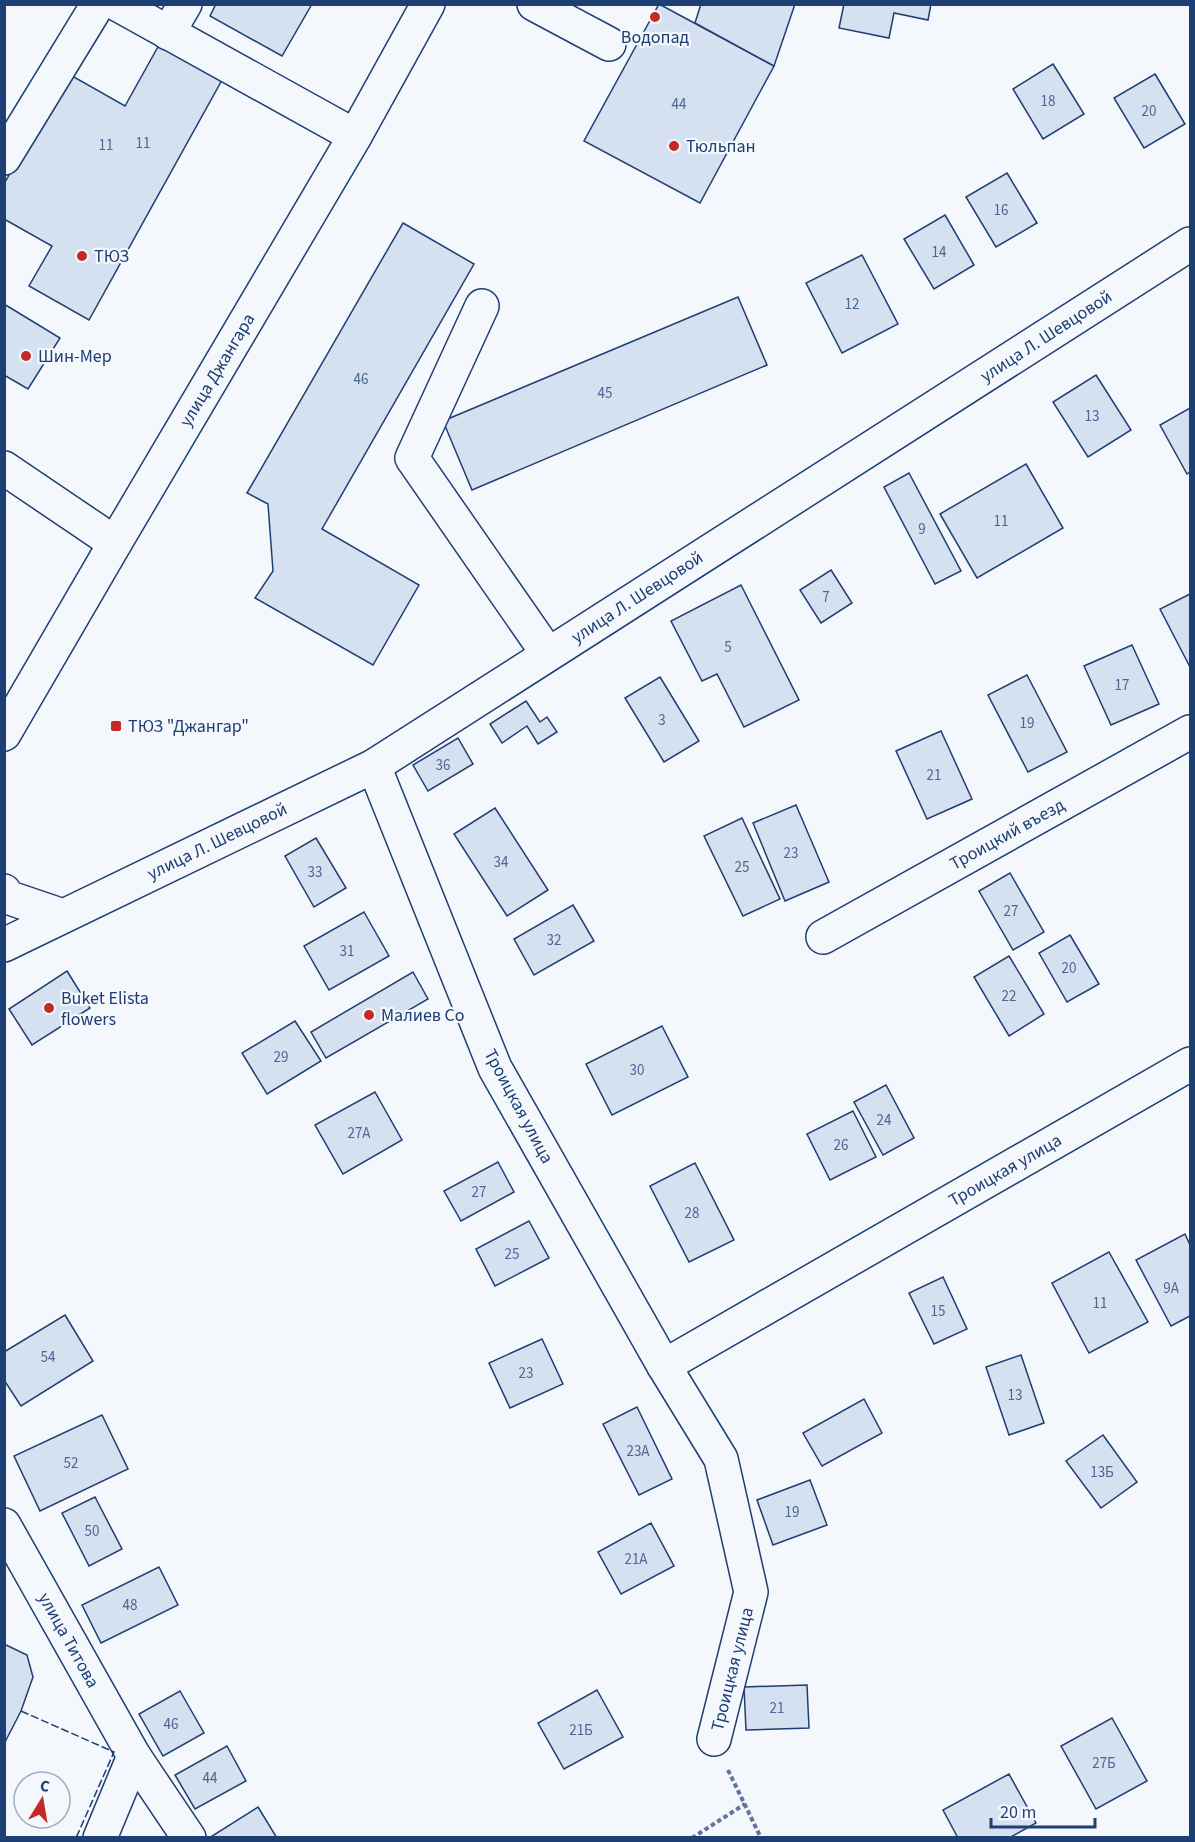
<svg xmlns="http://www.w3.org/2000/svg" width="1195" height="1842" font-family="'Source Sans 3',sans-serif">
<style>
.building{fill:#d5e0f0;stroke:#1d3f73;stroke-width:1.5}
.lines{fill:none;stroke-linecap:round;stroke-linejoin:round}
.minor-casing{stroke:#1d3f73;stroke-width:36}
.major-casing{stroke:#1d3f73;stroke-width:36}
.path{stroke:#5e769c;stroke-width:4;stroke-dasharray:4.5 3;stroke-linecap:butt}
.minor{stroke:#f4f7fb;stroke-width:33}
.major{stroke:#f4f7fb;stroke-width:33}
.fence{stroke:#1d3f73;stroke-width:1.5;stroke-dasharray:8 3;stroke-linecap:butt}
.poi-dot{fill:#c62828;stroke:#f4f7fb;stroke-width:2}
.labels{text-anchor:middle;stroke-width:4.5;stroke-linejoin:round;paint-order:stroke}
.number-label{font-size:15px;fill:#4b6792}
.poi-label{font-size:18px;fill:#1d3f73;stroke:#f4f7fb;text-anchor:start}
.street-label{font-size:18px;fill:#1d3f73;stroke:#f4f7fb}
</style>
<rect width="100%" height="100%" fill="#f4f7fb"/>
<g class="building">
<path d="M216,4H312L282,56L210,16Z"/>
<path d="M659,4L774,66L700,203L584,141Z"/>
<path d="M701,4H795L774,66L695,23Z"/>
<path d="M844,4H931L928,20L894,13L889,38L839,28Z"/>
<path d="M159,45L222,80L89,320L29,286L52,246L4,219V184L67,73L125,106Z"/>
<path d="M1053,64L1084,114L1043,139L1013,89Z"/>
<path d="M1155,74L1185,124L1144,148L1114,98Z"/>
<path d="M1007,173L1037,223L996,247L966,197Z"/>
<path d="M945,215L974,265L934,289L904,239Z"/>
<path d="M403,223L474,264L322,529L419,585L373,665L255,598L273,571L268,504L247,493Z"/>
<path d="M862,255L898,324L842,353L806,283Z"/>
<path d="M738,297L767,365L472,490L443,421Z"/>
<path d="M4,304L60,338L28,389L4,375Z"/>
<path d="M1096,375L1131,430L1088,457L1053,402Z"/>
<path d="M1190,408V472L1187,474L1160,425Z"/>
<path d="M1026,464L1063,528L977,578L940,514Z"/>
<path d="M909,473L961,571L935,584L884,487Z"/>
<path d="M831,570L852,603L821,623L800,590Z"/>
<path d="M741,585L799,700L744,727L717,674L702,681L671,621Z"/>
<path d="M1190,594V667L1160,609Z"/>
<path d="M1132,645L1159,704L1111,725L1084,666Z"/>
<path d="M1027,675L1067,752L1028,772L988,695Z"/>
<path d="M660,677L699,741L664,762L625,698Z"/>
<path d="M526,701L540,722L547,717L557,732L538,744L527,726L502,743L490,724Z"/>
<path d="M941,731L972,799L927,819L896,751Z"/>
<path d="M458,738L473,764L428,791L413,765Z"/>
<path d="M796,805L829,882L785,901L753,823Z"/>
<path d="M495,808L548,890L507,916L454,834Z"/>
<path d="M742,818L780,899L743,916L704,836Z"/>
<path d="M316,838L346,888L314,907L285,856Z"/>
<path d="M1010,873L1044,932L1013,950L979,891Z"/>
<path d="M573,905L594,941L534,975L514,939Z"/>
<path d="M364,912L389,956L329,990L304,946Z"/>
<path d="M1070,935L1099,984L1067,1002L1039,953Z"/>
<path d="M1009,956L1044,1014L1009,1036L974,977Z"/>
<path d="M67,971L90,1008L32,1045L9,1009Z"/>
<path d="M413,972L428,999L326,1058L311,1032Z"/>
<path d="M295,1021L321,1061L267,1094L242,1053Z"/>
<path d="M662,1026L688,1077L612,1115L586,1064Z"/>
<path d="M886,1085L914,1138L883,1155L854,1102Z"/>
<path d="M375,1092L402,1140L343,1174L315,1125Z"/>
<path d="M853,1111L876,1157L830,1180L807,1134Z"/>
<path d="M498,1162L514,1192L461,1221L444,1191Z"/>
<path d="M695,1163L734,1240L689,1262L650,1186Z"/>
<path d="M529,1221L549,1258L495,1286L476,1249Z"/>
<path d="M1185,1234L1190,1245V1316L1171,1326L1136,1260Z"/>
<path d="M1109,1252L1148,1322L1089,1353L1052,1283Z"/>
<path d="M943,1277L967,1329L934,1344L909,1293Z"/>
<path d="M65,1315L93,1361L21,1406L4,1380V1352Z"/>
<path d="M542,1339L563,1384L510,1408L489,1363Z"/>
<path d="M1021,1355L1044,1423L1009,1435L986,1367Z"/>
<path d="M864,1399L882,1433L822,1466L803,1433Z"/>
<path d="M637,1407L672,1479L639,1495L603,1424Z"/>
<path d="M102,1415L128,1469L40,1511L14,1456Z"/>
<path d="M1103,1435L1137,1482L1101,1508L1066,1461Z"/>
<path d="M810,1480L827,1525L773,1545L757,1500Z"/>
<path d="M95,1497L122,1549L89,1566L62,1513Z"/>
<path d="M651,1523L674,1566L621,1594L598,1552Z"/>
<path d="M159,1567L178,1605L101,1643L82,1605Z"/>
<path d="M4,1644L27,1655L33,1677L21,1711L4,1744Z"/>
<path d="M807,1685L809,1728L746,1730L744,1687Z"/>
<path d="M597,1690L623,1737L564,1769L538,1723Z"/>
<path d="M180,1691L204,1733L163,1756L139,1714Z"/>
<path d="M1112,1718L1147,1781L1096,1809L1061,1746Z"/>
<path d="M227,1746L246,1781L195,1809L175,1775Z"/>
<path d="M1009,1774L1036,1823L1009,1838H958L943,1810Z"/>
<path d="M258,1807L277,1838H209Z"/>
</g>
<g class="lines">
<defs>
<g id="minor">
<path d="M117,4L355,136"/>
<path d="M534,4L609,44"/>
<path d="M168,33L185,4"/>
<path d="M4,158L98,4"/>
<path d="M482,306L412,458L548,654"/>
<path d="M4,468L115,543"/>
<path d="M374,766L495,1068L664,1366L721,1459L751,1592L714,1739"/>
<path d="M4,891L7,897L63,916"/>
<path d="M823,937L1190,732"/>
<path d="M4,945L374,766L1190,244"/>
<path d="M664,1366L1190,1064"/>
<path d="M4,1525L134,1756L189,1838"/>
<path d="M100,1838L134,1756"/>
</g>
<path id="major" d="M4,734L115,543L355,136L428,4"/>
</defs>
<use href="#minor" class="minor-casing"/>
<use href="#major" class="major-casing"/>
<g class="path">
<path d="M728,1770L761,1838"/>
<path d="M692,1838L745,1804"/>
</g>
<use href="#minor" class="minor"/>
<use href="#major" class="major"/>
<path class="fence" d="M21,1711L114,1752L76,1838"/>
</g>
<g class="poi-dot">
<circle cx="655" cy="17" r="6"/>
<circle cx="674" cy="146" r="6"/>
<circle cx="82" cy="256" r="6"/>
<circle cx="26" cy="356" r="6"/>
<rect x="110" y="720" width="12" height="12" rx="3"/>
<circle cx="49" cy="1008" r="6"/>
<circle cx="369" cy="1015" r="6"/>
</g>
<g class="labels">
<g class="number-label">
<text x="1048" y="106">18</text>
<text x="679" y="109">44</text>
<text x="1149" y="116">20</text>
<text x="143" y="148">11</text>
<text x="106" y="150">11</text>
<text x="1001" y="215">16</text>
<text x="939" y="257">14</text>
<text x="852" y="309">12</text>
<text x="361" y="384">46</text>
<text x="605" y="398">45</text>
<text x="1092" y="421">13</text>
<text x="1001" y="526">11</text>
<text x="922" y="534">9</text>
<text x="826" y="602">7</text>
<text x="728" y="652">5</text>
<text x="1122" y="690">17</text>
<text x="662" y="725">3</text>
<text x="1027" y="728">19</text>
<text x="443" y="770">36</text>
<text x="934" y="780">21</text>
<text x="791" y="858">23</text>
<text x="501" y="867">34</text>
<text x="742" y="872">25</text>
<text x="315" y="877">33</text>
<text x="1011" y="916">27</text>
<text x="554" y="945">32</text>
<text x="347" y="956">31</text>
<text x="1069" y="973">20</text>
<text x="1009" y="1001">22</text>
<text x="281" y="1062">29</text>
<text x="637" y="1075">30</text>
<text x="884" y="1125">24</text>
<text x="359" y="1138">27А</text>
<text x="841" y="1150">26</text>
<text x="479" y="1197">27</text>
<text x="692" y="1218">28</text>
<text x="512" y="1259">25</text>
<text x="1171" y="1293">9А</text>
<text x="1100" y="1308">11</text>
<text x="938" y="1316">15</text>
<text x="48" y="1362">54</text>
<text x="526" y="1378">23</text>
<text x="1015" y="1400">13</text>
<text x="638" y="1456">23А</text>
<text x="71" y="1468">52</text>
<text x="1102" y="1477">13Б</text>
<text x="792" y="1517">19</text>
<text x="92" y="1536">50</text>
<text x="636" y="1564">21А</text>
<text x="130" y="1610">48</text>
<text x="777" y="1713">21</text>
<text x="171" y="1729">46</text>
<text x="581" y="1735">21Б</text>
<text x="1104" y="1768">27Б</text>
<text x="210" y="1783">44</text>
</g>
<g class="poi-label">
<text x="655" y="43" text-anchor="middle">Водопад</text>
<text x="686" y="152">Тюльпан</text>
<text x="94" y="262">ТЮЗ</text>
<text x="38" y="362">Шин-Мер</text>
<text x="128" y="732">ТЮЗ "Джангар"</text>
<text x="61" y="1004">Buket Elista<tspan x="61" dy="21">flowers</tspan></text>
<text x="381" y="1021">Малиев Со</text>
</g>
<g class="street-label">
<text transform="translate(1046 336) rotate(-33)" y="6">улица Л. Шевцовой</text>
<text transform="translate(217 370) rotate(-59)" y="6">улица Джангара</text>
<text transform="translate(637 597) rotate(-33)" y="6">улица Л. Шевцовой</text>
<text transform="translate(1007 834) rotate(-29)" y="6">Троицкий въезд</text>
<text transform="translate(217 841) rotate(-26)" y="6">улица Л. Шевцовой</text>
<text transform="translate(519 1106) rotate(62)" y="6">Троицкая улица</text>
<text transform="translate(1005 1170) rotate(-30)" y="6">Троицкая улица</text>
<text transform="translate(69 1640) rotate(61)" y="6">улица Титова</text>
<text transform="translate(732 1669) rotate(-76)" y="6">Троицкая улица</text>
</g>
</g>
<rect width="1195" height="1842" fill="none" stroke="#1d3f73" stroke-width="12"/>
<g transform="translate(42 1800) rotate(11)"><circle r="28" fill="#f4f7fb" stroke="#9eadc5" stroke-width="1.5"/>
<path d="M0-4.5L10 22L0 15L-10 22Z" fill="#c62828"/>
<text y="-9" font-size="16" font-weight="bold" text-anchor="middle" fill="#1d3f73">С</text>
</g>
<path d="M991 1818v9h104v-9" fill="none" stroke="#1d3f73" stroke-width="3"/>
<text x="1000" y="1818" font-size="18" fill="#1d3f73" stroke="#f4f7fb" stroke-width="4.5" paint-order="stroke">20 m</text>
</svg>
